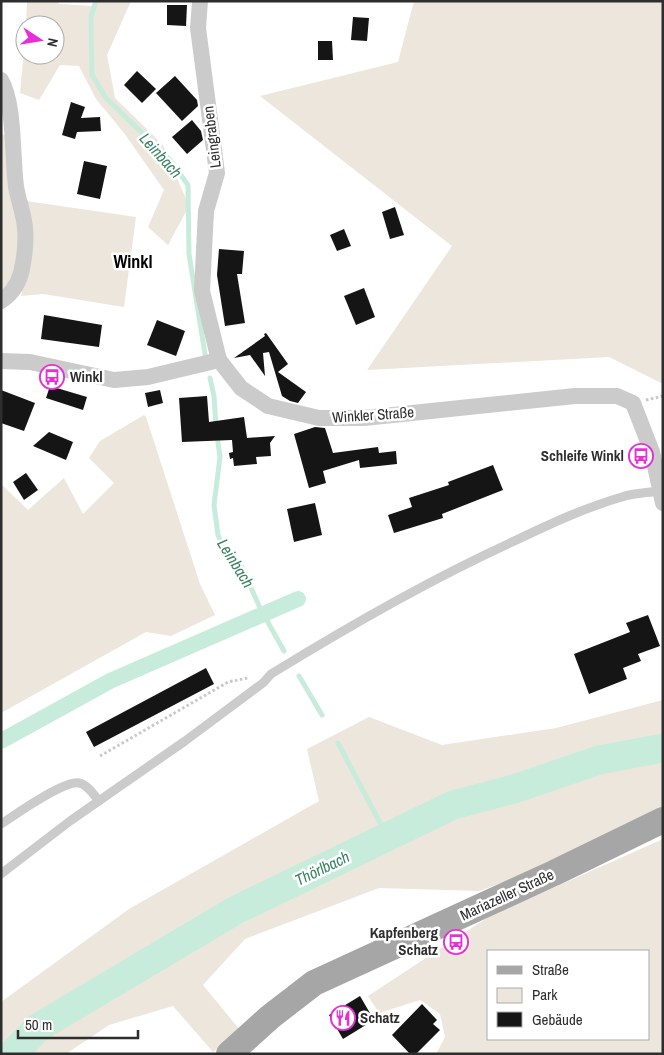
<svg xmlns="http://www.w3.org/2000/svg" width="664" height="1055" font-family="'Archivo Narrow',sans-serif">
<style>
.green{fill:#ece6dc;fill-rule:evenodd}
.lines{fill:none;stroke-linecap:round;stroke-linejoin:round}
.stream{stroke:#c8ecdc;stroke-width:5}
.canal{stroke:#c8ecdc;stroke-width:16}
.river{stroke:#c8ecdc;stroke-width:29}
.building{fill:#151515}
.path{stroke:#c8c8c8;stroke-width:3;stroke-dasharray:2.5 2.5;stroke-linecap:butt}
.service{stroke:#cbcbcb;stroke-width:9}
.minor{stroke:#cbcbcb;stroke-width:16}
.primary{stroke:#a6a6a6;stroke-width:26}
.labels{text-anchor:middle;stroke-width:5;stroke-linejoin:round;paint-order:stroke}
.street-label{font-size:15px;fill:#2e2e2e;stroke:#fff}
.poi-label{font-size:15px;font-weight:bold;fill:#2e2e2e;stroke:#fff;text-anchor:start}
.water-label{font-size:16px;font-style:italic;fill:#388462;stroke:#fff}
.quarter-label{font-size:18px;font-weight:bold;fill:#000;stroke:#fff}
</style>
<rect width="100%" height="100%" fill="#fff"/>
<g class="green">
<path d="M27,1H58L59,4L93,6L95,1H131L107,55L115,98L163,145L189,206L168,245L148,227L164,190L124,133L96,99L79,66L60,65L39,100L20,93L25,39V55H55V25H26Z"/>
<path d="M414,1H663V384L609,357L367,370L452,246L260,96L398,62Z"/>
<path d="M1,133L6,136L20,235L18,274L8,289L1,290Z"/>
<path d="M26,201L136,217L124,307L43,294L21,296L24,281Z"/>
<path d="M144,415L146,417L200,584L215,615L171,636L146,632L1,713V484L28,510L64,478L83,514L114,483L89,458L100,441Z"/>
<path d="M663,700V738L591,748L447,798L348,843L159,942L33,1020L1,1053V1002L129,909L319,801L307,749L369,717L442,745L556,728Z"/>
<path d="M663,756V811L521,875L480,891L379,888L245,939L203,985L240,1030L213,1052L173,1006L109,1025L66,1054H23L167,961L420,833L561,779Z"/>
<path d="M663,839V1054H436L445,1037L440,1014L420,1000L379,1013L368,996L490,916ZM488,951H648V1039H488Z"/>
</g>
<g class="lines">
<g class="stream">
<path d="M96,1L91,16L92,75L106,98L170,160L188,185L189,254L205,354"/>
<path d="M210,378L214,396L216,427"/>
<path d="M217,436L220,457L214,505L218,535L224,550L241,565L260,608L284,651"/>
<path d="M299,676L322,715"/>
<path d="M338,743L387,836"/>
</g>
<path class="canal" d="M1,741L110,681L298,599"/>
<path class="river" d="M12,1054L39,1027L236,910L453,805L514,789L599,760L663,748"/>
</g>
<g class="building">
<path d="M167,5H187L186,26L167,25Z"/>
<path d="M353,17L369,18L367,41L351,40Z"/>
<path d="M318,41H332L333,60H318Z"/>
<path d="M137,71L156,89L142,103L124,85Z"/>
<path d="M175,76L197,100L198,106L182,121L156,93Z"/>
<path d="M71,102L85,107L81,118L100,117L101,131L77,132L75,139L62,135Z"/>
<path d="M192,120L201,131L203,140L187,154L172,137Z"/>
<path d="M84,161L107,166L100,199L77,194Z"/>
<path d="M395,207L404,235L390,239L382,212Z"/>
<path d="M344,229L351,246L337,251L330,235Z"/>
<path d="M219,249L244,251L242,274H237L245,323L225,326L217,275Z"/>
<path d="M364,288L375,317L356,325L344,296Z"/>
<path d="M44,315L102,325L99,347L41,339Z"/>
<path d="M157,320L185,331L176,356L147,345Z"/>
<path d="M266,333L288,364L278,372L306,392L298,403L290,401L282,396L269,352L263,353L265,376L250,355L234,358L265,336L264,334Z"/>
<path d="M50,386L87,397L83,410L46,398Z"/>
<path d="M1,390L35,403L24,431L1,423Z"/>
<path d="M160,390L163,403L148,407L145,393Z"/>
<path d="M207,396L209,422L244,417L247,438L275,436L270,443L271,456L256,457L257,464L234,466L233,458L230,459L229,453L233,452L232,440L182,442L179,398Z"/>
<path d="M315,427L325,428L333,453L378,447L379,453L396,451L397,464L360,468L359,460L323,471L326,483L309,488L294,434Z"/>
<path d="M49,432L73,442L66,460L33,446Z"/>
<path d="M493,465L503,490L442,514L443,518L394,533L388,515L412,507L409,498L449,485L448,482Z"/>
<path d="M26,473L38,490L24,500L13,482Z"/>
<path d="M315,503L322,535L294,542L287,509Z"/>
<path d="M648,615L660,646L638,654L641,661L623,668L627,679L589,694L574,654L630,632L626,623Z"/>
<path d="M206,668L214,684L94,747L86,732Z"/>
<path d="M360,996L374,1020L343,1039L329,1015Z"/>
<path d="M422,1004L437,1020L433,1024L440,1030L416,1054H410L392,1035Z"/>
</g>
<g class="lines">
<g class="path">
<path d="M646,400L663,396"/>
<path d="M100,756L228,682L248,678"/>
</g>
<g class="service">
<path d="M1,824C15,815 64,780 79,783C87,784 94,795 99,801"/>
<path d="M1,874L70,821L185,741L263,683L271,674C349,626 427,581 510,543C546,526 583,508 622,497C633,493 647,493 659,491"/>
</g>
<g class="minor">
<path d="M200,1L198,28L217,173L206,211L202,291L219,360"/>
<path d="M1,80C15,104 12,157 16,186C18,200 24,214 25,228C26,238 25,252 23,263C21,279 15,292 1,301"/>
<path d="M1,361L30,362L114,380L148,377L219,360L241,388L268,406L319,418H364L575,396H617L633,403L652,452L663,503"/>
</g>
<path class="primary" d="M229,1054L270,1017L314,983L554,873L663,820"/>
</g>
<defs>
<symbol id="bus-ring" viewBox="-11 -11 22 22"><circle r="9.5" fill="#fff" stroke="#e630d5" stroke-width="1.5"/><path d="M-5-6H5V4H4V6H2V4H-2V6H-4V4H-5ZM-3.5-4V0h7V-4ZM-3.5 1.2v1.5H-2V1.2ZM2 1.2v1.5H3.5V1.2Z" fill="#e630d5"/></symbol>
<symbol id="restaurant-ring" viewBox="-11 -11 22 22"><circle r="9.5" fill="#fff" stroke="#e630d5" stroke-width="1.5"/><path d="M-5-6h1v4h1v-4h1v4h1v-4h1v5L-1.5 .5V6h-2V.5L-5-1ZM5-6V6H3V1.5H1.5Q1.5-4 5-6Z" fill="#e630d5"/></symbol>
</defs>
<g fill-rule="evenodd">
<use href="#bus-ring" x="38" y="363" width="28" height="28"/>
<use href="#bus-ring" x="627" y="442" width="28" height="28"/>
<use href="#bus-ring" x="442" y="928" width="28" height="28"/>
<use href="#restaurant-ring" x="329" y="1004" width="28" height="28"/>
</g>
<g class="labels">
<g class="street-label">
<text transform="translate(212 137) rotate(-97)" y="5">Leingraben</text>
<text transform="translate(373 415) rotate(-4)" y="5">Winkler Straße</text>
<text transform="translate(507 895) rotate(-25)" y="5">Mariazeller Straße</text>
</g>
<g class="poi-label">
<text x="70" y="382">Winkl</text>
<text x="624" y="461" text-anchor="end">Schleife Winkl</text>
<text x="438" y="938" text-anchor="end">Kapfenberg<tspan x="438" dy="17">Schatz</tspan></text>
<text x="360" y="1023">Schatz</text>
</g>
<g class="water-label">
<text transform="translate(161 155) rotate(48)" y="6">Leinbach</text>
<text transform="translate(236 563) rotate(58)" y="6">Leinbach</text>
<text transform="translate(322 868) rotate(-26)" y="6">Thörlbach</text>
</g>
<g class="quarter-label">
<text x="133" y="268">Winkl</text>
</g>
</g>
<rect width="664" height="1055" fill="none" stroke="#2e2e2e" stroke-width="5"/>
<rect x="487" y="950" width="162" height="90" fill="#ffffff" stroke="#ababab"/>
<rect x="497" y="966" width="25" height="8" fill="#a6a6a6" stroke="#ababab"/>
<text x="532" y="975" font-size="15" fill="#2e2e2e">Straße</text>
<rect x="497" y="988" width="25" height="15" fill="#ece6dc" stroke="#ababab"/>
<text x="532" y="1000" font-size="15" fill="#2e2e2e">Park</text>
<rect x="497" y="1012" width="25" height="15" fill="#151515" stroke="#ababab"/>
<text x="532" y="1025" font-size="15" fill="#2e2e2e">Gebäude</text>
<g transform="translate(40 40) rotate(102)"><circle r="24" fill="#ffffff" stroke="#ababab"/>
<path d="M0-4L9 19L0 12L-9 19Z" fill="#e630d5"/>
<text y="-8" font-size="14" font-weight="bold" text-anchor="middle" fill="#2e2e2e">N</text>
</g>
<path d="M18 1030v8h120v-8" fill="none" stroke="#2e2e2e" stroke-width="2.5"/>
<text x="25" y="1030" font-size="15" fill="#2e2e2e" stroke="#ffffff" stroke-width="4" paint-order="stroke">50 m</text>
</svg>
